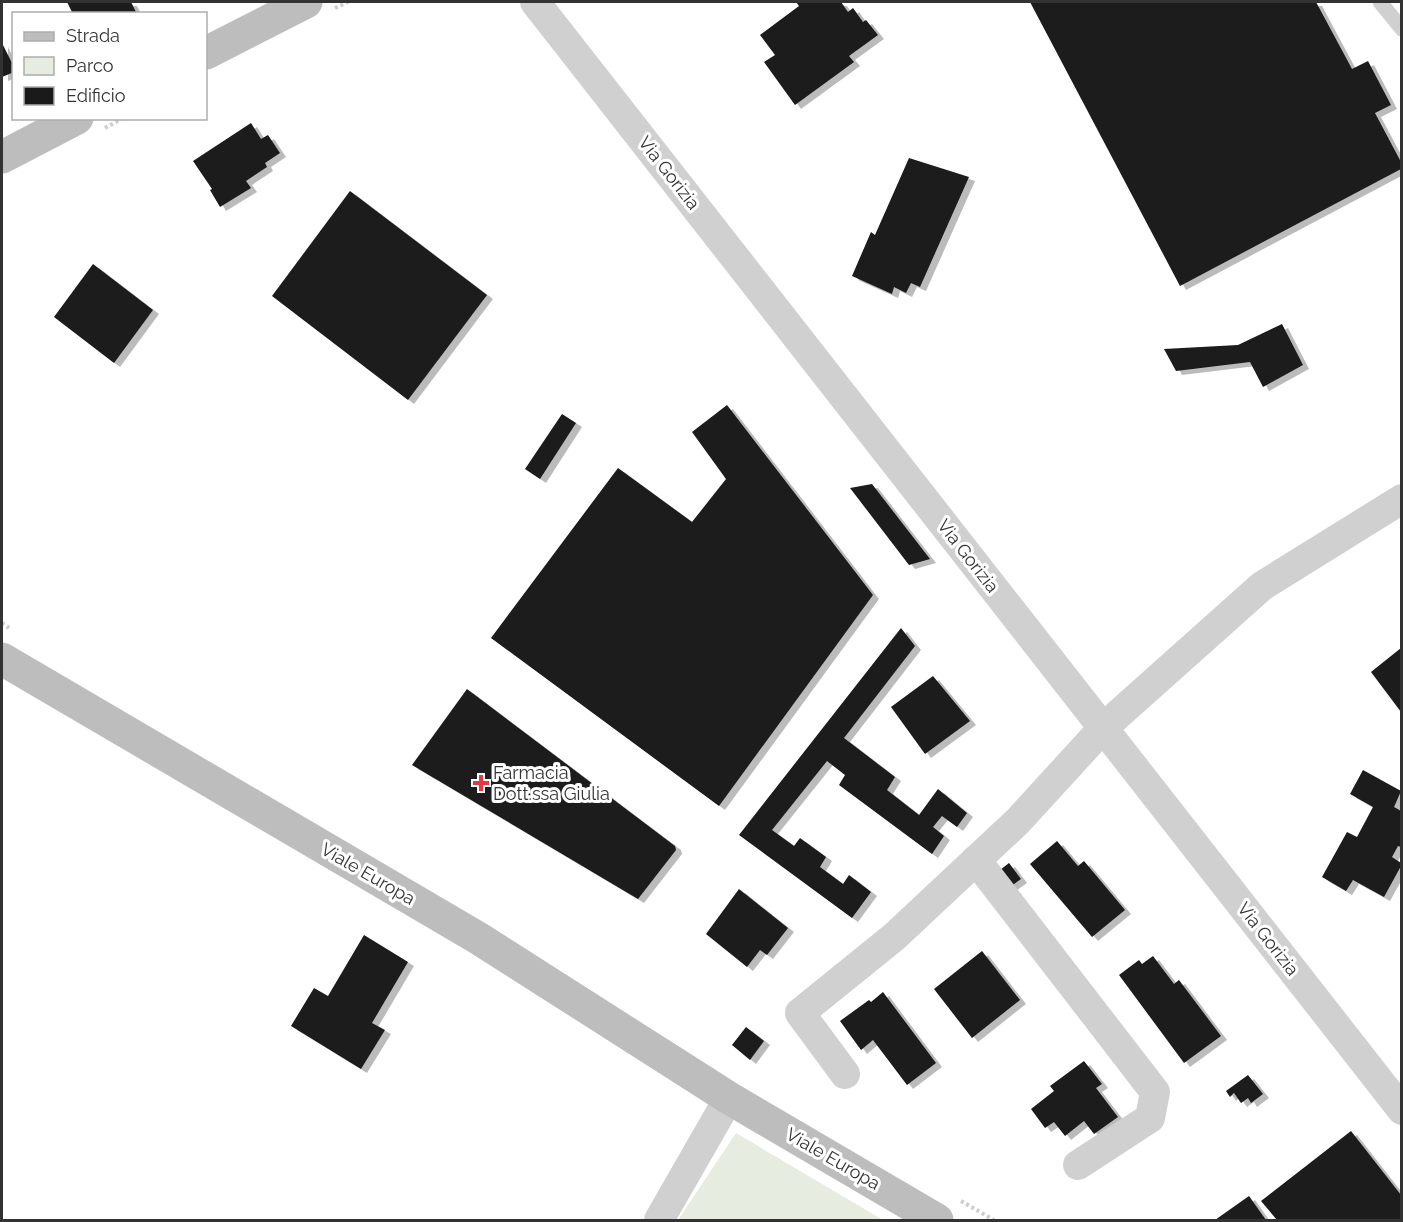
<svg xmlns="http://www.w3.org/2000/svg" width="1403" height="1222" font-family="Raleway,sans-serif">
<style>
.green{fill:#e6ecdf}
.building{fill:#1a1a1a;filter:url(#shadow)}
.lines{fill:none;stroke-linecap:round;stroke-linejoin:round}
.path{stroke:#cdcdcd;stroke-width:4;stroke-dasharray:3 3;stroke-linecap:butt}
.lane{stroke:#d0d0d0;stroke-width:15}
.street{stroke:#d0d0d0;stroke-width:30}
.secondary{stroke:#bdbdbd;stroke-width:33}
.poi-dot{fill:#e63946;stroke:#fff;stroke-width:2}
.labels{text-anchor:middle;stroke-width:6;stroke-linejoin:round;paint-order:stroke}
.street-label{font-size:18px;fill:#333;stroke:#fff}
.poi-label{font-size:18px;fill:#333;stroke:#fff;text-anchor:start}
</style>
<defs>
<filter id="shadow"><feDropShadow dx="6" dy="4" stdDeviation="0" flood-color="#0004"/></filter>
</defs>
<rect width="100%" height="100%" fill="#fff"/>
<path class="green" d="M736,1133L883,1220H678Z"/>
<g class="building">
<path d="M67,2H131L137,14H73Z"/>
<path d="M796,2H841L848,12L853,8L863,22L866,20L878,35L849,56L854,62L795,105L764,62L775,55L760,35L799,6Z"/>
<path d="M1030,2H1316L1352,69L1368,61L1391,105L1375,113L1401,162V169L1180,286Z"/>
<path d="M2,43L14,67V72L2,77Z"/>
<path d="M251,123L261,139L268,135L280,153L265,163L267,167L246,181L251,188L220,207L210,190L212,189L193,161Z"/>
<path d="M909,158L969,177L920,287L911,283L906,293L894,287L892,294L852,276L871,232L875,235Z"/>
<path d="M350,191L487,295L408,400L272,296Z"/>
<path d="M93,264L153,310L114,363L54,317Z"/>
<path d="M1282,324L1303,365L1263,387L1250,362L1176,371L1164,349L1238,345Z"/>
<path d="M727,405L873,595L719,806L491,638L618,468L692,522L726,479L692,432Z"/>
<path d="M562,414L576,423L540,479L525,469Z"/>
<path d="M872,484L930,559L909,565L850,488Z"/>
<path d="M901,628L915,646L844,738L895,777L887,790L919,815L938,789L967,813L957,827L942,816L933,827L944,836L932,854L839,785L845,775L827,761L772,830L794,846L800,838L826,857L820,867L843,884L849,875L871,892L852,918L739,835Z"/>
<path d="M1401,648V712L1371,672Z"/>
<path d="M933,676L970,721L925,754L891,707Z"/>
<path d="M467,689L675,846L676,850L638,899L412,765Z"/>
<path d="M1363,770L1401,791L1394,807L1401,811V847L1398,846L1392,857L1401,863V866L1384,897L1353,880L1346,891L1322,877L1347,832L1357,837L1373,807L1350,794Z"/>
<path d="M1057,841L1078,866L1084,861L1125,910L1092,937L1030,864Z"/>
<path d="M1009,863L1021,879L1007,889L995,874Z"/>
<path d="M739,889L788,928L767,955L760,950L747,967L706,934Z"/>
<path d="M364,935L408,962L372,1023L385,1030L361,1069L291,1026L314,988L328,996Z"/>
<path d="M982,951L1020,1000L972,1038L934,989Z"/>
<path d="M1153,956L1174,984L1179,980L1221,1036L1184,1063L1119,975L1139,960L1142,964Z"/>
<path d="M883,992L936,1063L907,1085L873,1040L861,1050L840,1021L869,1000L871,1002Z"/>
<path d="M746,1027L764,1041L750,1060L732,1045Z"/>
<path d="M1084,1061L1102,1084L1096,1088L1118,1117L1094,1134L1084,1121L1065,1136L1054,1122L1045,1128L1031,1109L1054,1091L1050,1086Z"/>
<path d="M1248,1075L1263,1094L1251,1103L1248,1098L1241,1103L1234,1093L1230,1097L1226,1091Z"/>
<path d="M1351,1131L1401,1195V1220H1277L1261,1201Z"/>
<path d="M1249,1196L1266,1220H1215Z"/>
</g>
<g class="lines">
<g class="path">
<path d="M335,8L348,2"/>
<path d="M105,128L123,118"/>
<path d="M2,623L9,628"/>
<path d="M961,1201L994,1220"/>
</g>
<path class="lane" d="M1380,2L1402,29"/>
<g class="street">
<path d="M535,2L1402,1110"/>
<path d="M976,860L1155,1092L1150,1118L1078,1165"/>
<path d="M845,1074L800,1013L894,937L1018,821L1103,728L1262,586L1402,499"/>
<path d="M659,1220L729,1098"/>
</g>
<g class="secondary">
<path d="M206,53L306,2"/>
<path d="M2,157L77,118"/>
<path d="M2,659L478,938L729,1098L937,1220"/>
</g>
</g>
<path class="poi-dot" d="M478 774h6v6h6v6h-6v6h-6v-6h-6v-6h6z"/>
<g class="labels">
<g class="street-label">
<text transform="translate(669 173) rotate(52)" y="6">Via Gorizia</text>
<text transform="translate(968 556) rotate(52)" y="6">Via Gorizia</text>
<text transform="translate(368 874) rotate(30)" y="6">Viale Europa</text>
<text transform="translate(1268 939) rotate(52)" y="6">Via Gorizia</text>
<text transform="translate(833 1159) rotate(30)" y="6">Viale Europa</text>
</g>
<g class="poi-label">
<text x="493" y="779">Farmacia<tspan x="493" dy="21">Dott.ssa Giulia</tspan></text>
</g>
</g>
<rect width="1403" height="1222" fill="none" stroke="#333333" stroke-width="6"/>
<rect x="12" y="12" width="195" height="108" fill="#ffffff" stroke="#adadad" stroke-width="1.5"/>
<rect x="24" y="32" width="30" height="9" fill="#bdbdbd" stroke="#adadad" stroke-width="1.5"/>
<text x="66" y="42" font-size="18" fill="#333333">Strada</text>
<rect x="24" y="57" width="30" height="18" fill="#e6ecdf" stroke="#adadad" stroke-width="1.5"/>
<text x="66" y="72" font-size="18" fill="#333333">Parco</text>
<rect x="24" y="87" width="30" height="18" fill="#1a1a1a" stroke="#adadad" stroke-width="1.5"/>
<text x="66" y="102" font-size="18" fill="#333333">Edificio</text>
</svg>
